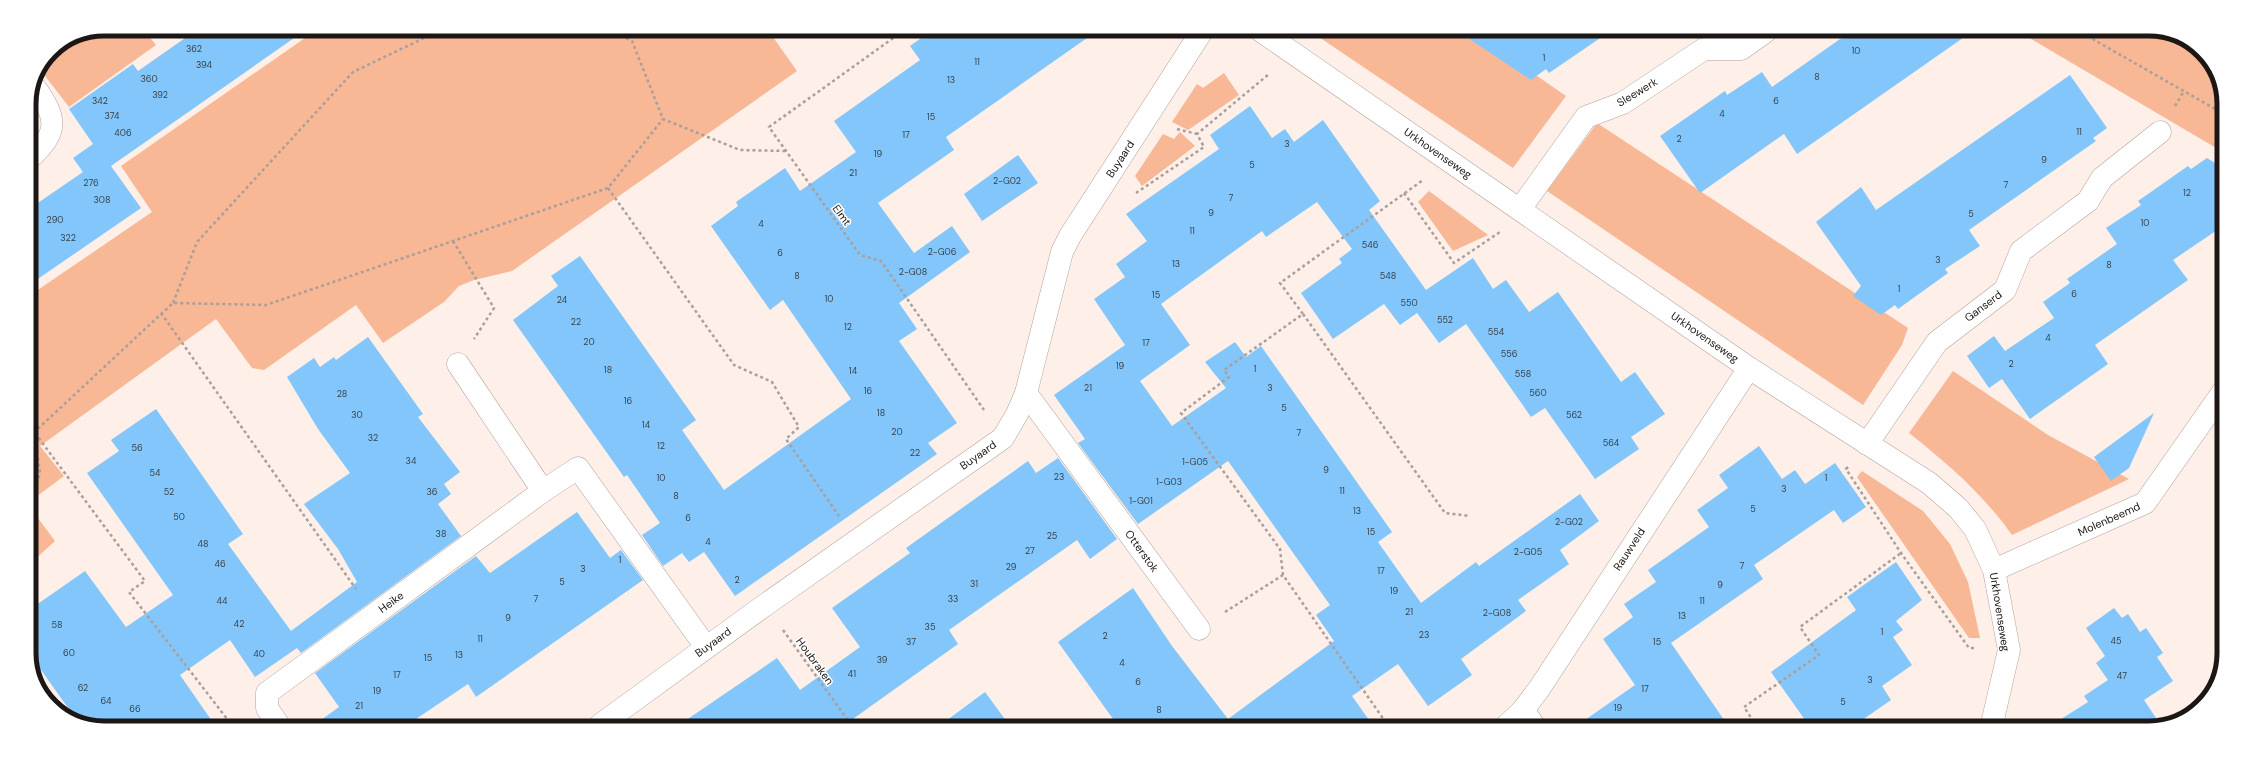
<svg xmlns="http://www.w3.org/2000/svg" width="2253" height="757" font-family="'DM Sans',sans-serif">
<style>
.green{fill:#f8b795}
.building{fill:#83c6fb}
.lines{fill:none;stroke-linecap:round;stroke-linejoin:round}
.service-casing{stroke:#b0a29c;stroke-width:22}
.minor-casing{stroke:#b0a29c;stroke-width:23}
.tertiary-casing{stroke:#b0a29c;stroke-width:23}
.path{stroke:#aa9f9a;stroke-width:2.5;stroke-dasharray:3 3;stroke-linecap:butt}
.service{stroke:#fff;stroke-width:21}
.minor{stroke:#fff;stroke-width:22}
.tertiary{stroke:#fff;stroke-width:22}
.labels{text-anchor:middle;stroke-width:3;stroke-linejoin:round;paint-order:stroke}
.number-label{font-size:9px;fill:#36434e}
.street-label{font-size:11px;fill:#1c1714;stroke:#fff}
.rim{fill:none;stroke:#1c1714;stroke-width:5}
</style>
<rect width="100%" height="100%" fill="#feefe8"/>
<g class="green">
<path d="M105,29H143L156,45L69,107L42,72L51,51L76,35Z"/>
<path d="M318,29L768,30L797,71L512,271L474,280L459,286L444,302L383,343L356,305L264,370L252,368L216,319L40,446L64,476L29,502V296L152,212L121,166Z"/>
<path d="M1310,31L1473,32L1566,96L1513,168Z"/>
<path d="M2021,33H2165L2205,56L2208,58L2224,99L2223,152Z"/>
<path d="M1224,73L1239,95L1188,130L1172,122L1197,84L1203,88Z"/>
<path d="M1597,123L1908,328L1902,345L1863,405L1547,191Z"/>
<path d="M1180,132L1195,146L1142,186L1135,176L1163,134L1174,139Z"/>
<path d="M1429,191L1488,235L1453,251L1418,202Z"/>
<path d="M1953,371L2048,435L2129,479L2012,535C1983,494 1948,464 1909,433Z"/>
<path d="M1862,471L1923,511L1950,544L1968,582L1980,638H1969L1857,477Z"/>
<path d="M29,506L55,541L29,565Z"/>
</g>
<g class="building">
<path d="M198,29H307L111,166L141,208L29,285V209L83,172L73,158L93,144L69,109L133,64L138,71Z"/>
<path d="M931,31H1097L946,137L954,150L878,203L914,253L952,226L970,252L899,303L917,329L899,341L957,423L928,443L937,454L735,596L704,552L689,562L682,553L663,566L642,535L660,523L627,475L624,477L513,320L558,286L551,276L580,256L696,420L682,430L724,490L851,399L783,300L770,310L711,226L738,206L736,202L785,168L800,191L856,152L834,121L920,60L910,46Z"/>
<path d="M1459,32H1609L1549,73L1546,69L1531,80Z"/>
<path d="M1850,32L1970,33L1797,154L1784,134L1700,193L1660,136L1725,91L1727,95L1762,72L1772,87Z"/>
<path d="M2070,75L2107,128L2093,138L2096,141L1969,230L1980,246L1945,269L1948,273L1898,309L1895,305L1881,315L1853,296L1861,286L1816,222L1861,187L1876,210Z"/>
<path d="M1250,106L1272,138L1285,129L1294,142L1323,120L1380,201L1369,210L1426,290L1473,258L1493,289L1506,280L1529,312L1558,292L1621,382L1635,372L1665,414L1631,437L1639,449L1595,479L1545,408L1531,417L1466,324L1439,343L1417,313L1400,325L1384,304L1333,339L1301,293L1342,263L1339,259L1352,249L1317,202L1266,237L1262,231L1161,304L1190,345L1140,381L1172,426L1226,388L1205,362L1235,342L1246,357L1261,346L1392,532L1378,542L1421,603L1476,562L1479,566L1580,494L1599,521L1560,550L1569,564L1518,600L1526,611L1461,659L1472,675L1428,706L1398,664L1352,696L1374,727L1118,726L1058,642L1133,588L1172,646L1228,719L1334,641L1316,615L1330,605L1228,461L1138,524L1078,443L1085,439L1054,395L1125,345L1094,299L1125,277L1116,264L1147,241L1126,214L1219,149L1210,135Z"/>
<path d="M1018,155L1038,183L982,221L964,194Z"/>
<path d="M2207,158L2223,168V226L2173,260L2188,280L2095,345L2108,364L2030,419L2002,379L1989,388L1967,356L1994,336L2005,351L2054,318L2043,302L2070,283L2067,279L2117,244L2106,228L2141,205L2138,201L2188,166L2191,169Z"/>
<path d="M368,337L423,414L418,417L460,472L444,484L451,494L438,504L461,536L301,653L297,648L255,677L230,640L180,675L214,724H80L78,722L29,653V610L85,571L126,627L173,595L87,473L119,451L111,440L156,409L243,534L228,544L291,631L357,582L338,549L304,504L350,473L318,429L287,377L314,358L320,367L334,357L336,360Z"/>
<path d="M2154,413L2129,468L2111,481L2094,457Z"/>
<path d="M1759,446L1782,479L1795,470L1805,484L1835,463L1866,507L1843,523L1834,510L1754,565L1763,579L1671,643L1729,727H1575L1635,685L1603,639L1633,617L1624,604L1656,582L1648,570L1709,527L1697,510L1728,488L1719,475Z"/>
<path d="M1058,458L1117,539L1090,559L1077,540L949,630L958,644L843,726L679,725L777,658L800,690L860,647L832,608L910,553L906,548L1028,461L1036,473Z"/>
<path d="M577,512L610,558L621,550L643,580L476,697L468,684L407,725H314L339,707L315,673L476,556L490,573Z"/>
<path d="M1896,562L1922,600L1896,621L1903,630L1893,637L1912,665L1882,686L1891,700L1852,727H1810L1771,672L1856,610L1847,597Z"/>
<path d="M2114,608L2122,618L2128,614L2140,632L2146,628L2163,653L2157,657L2173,681L2144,700L2160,724L2149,728H2047L2088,702L2084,696L2108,680L2096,663L2105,656L2086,628Z"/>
<path d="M985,692L1010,726H939Z"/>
</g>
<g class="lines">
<defs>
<path id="service" d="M29,159C60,133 57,117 35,87"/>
<g id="minor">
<path d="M1520,209L1586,117L1623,103L1704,49H1741L1765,32"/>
<path d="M458,364L543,491"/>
<path d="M1026,393L1199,629"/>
<path d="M1867,444L1937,342L2005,290L2021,251L2088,201L2102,178L2160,132"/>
<path d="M1994,570L2145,503L2222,393"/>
<path d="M1523,710L1535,727"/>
<path d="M278,724L267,708V693L543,491L578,468L706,647"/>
<path d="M600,725L765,605L1003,438L1017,414L1026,393L1062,252L1070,236L1202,31"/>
<path d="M1505,727L1523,710L1539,689L1749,368"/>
</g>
<path id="tertiary" d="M1261,31L1749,368L1929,483L1958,508L1975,529L1994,570L2009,650L1991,728"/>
</defs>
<use href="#service" class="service-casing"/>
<use href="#minor" class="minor-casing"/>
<use href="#tertiary" class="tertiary-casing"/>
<g class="path">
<path d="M610,30L632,41L663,119L740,150L786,151"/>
<path d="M903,31L769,127L860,255L881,261L984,410"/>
<path d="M2082,33L2224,114"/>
<path d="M2175,106L2184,91"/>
<path d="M1177,129L1197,134"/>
<path d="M608,188L734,365L772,382L799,427L786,439L839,516"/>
<path d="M1136,193L1204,147L1197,134L1269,74"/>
<path d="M1404,193L1454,263L1500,232"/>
<path d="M453,241L494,308L474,339"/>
<path d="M173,303L197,242L353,72L441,30"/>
<path d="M161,313L356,589"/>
<path d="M1303,314L1445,513L1470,516"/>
<path d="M35,433L145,581L129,592L231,724"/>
<path d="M29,437L173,303L266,305L608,188L663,119"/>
<path d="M1848,467L1846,469L1901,553L1969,648H1977"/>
<path d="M29,513L40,473L35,435"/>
<path d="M1283,575L1280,549L1181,413L1229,377L1224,370L1303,314L1280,283L1423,180"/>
<path d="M1225,612L1283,575L1389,727"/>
<path d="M783,630L852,726"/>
<path d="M1757,727L1744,707L1819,655L1800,627L1901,553"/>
</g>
<use href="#service" class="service"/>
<use href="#minor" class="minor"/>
<use href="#tertiary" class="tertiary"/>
</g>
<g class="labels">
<g class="number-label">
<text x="194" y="52">362</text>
<text x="1856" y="54">10</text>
<text x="1544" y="61">1</text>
<text x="977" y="65">11</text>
<text x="204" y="68">394</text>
<text x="1817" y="80">8</text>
<text x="149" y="82">360</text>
<text x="951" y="83">13</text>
<text x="160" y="98">392</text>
<text x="100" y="104">342</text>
<text x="1776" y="104">6</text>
<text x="1722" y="117">4</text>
<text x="112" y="119">374</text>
<text x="931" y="120">15</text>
<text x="2079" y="135">11</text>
<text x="123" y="136">406</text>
<text x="906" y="138">17</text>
<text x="1679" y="142">2</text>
<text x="1287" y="147">3</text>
<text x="878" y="157">19</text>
<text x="2044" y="163">9</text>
<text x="1252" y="168">5</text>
<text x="853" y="176">21</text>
<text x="1007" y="184">2-G02</text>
<text x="91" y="186">276</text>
<text x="2006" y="188">7</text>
<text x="2187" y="196">12</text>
<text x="1231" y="201">7</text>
<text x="102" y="203">308</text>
<text x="1211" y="216">9</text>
<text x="1971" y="217">5</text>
<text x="55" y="223">290</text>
<text x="2145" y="226">10</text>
<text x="761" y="227">4</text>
<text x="1192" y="234">11</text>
<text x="68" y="241">322</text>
<text x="1370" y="248">546</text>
<text x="942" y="255">2-G06</text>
<text x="780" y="256">6</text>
<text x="1938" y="263">3</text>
<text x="1176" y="267">13</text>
<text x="2109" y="268">8</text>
<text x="913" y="275">2-G08</text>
<text x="797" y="279">8</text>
<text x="1388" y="279">548</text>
<text x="1899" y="292">1</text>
<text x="2074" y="297">6</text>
<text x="1156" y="298">15</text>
<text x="829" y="302">10</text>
<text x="562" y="303">24</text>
<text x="1409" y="306">550</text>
<text x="1445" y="323">552</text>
<text x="576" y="325">22</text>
<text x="848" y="330">12</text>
<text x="1496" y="335">554</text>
<text x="2048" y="341">4</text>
<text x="589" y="345">20</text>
<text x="1146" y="346">17</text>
<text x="1509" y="357">556</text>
<text x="2011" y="367">2</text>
<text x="1120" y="369">19</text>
<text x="1255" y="372">1</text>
<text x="608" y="373">18</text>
<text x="853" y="374">14</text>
<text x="1523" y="377">558</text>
<text x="1088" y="391">21</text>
<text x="1270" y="391">3</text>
<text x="868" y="394">16</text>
<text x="1538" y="396">560</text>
<text x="342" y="397">28</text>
<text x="628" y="404">16</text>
<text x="1284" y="411">5</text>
<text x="881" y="416">18</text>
<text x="357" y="418">30</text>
<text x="1574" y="418">562</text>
<text x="646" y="428">14</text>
<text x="897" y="435">20</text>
<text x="1299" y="436">7</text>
<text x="373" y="441">32</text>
<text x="1611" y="446">564</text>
<text x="661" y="449">12</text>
<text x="137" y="451">56</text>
<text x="915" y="456">22</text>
<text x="411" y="464">34</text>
<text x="1195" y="465">1-G05</text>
<text x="1326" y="473">9</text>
<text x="155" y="476">54</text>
<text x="1059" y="480">23</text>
<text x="661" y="481">10</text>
<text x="1826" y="481">1</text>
<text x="1169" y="485">1-G03</text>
<text x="1784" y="492">3</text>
<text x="1342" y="494">11</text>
<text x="169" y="495">52</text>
<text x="432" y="495">36</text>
<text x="676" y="499">8</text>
<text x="1141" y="504">1-G01</text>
<text x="1753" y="512">5</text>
<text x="1357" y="514">13</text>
<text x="179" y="520">50</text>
<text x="688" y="521">6</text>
<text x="1569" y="525">2-G02</text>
<text x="1371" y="535">15</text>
<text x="441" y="537">38</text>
<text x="1052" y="539">25</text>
<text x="708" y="545">4</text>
<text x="203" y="547">48</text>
<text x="1030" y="554">27</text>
<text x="1528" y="555">2-G05</text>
<text x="620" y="563">1</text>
<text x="220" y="567">46</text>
<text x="1742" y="569">7</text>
<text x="1011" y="570">29</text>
<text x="583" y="572">3</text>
<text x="1381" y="574">17</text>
<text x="737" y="583">2</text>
<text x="562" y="585">5</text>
<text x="974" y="587">31</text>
<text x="1720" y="588">9</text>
<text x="1394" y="594">19</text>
<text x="536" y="602">7</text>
<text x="953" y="602">33</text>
<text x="222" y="604">44</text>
<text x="1702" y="604">11</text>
<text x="1409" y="615">21</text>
<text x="1497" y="616">2-G08</text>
<text x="1682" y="619">13</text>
<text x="508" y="621">9</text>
<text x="239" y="627">42</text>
<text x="57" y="628">58</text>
<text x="930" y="630">35</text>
<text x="1882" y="635">1</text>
<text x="1424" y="638">23</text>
<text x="1105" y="639">2</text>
<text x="480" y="642">11</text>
<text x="2116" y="644">45</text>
<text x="911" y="645">37</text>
<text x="1657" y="645">15</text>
<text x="69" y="656">60</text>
<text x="259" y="657">40</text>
<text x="459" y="658">13</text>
<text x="428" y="661">15</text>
<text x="882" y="663">39</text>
<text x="1122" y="666">4</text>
<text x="852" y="677">41</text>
<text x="397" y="678">17</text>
<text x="2122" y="679">47</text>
<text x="1870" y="683">3</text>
<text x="1138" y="685">6</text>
<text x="83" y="691">62</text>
<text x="1645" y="692">17</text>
<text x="377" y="694">19</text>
<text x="106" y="704">64</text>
<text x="1843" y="705">5</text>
<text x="359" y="709">21</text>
<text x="1618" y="711">19</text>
<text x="135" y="712">66</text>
<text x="1159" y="713">8</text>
</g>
<g class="street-label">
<text transform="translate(1637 92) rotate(-31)" y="4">Sleewerk</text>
<text transform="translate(1438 153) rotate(35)" y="4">Urkhovenseweg</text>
<text transform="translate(1120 159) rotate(-57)" y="4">Buyaard</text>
<text transform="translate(842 215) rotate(54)" y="4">Elmt</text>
<text transform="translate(1983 306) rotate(-37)" y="4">Ganserd</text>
<text transform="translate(1705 337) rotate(35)" y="4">Urkhovenseweg</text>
<text transform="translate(978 455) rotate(-35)" y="4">Buyaard</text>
<text transform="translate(2109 519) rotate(-24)" y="4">Molenbeemd</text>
<text transform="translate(1629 549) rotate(-57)" y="4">Rauwveld</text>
<text transform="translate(1142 551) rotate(54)" y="4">Otterstok</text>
<text transform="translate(391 602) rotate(-36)" y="4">Heike</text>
<text transform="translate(2000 612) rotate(81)" y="4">Urkhovenseweg</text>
<text transform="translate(713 642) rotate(-36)" y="4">Buyaard</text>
<text transform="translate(815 661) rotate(54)" y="4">Houbraken</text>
</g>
</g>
<path d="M0 0H2253V757H0ZM104 36H2149A68 68 0 0 1 2217 104V653A68 68 0 0 1 2149 721H104A68 68 0 0 1 36 653V104A68 68 0 0 1 104 36Z" fill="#fff" fill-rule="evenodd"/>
<path class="rim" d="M104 36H2149A68 68 0 0 1 2217 104V653A68 68 0 0 1 2149 721H104A68 68 0 0 1 36 653V104A68 68 0 0 1 104 36Z"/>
</svg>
